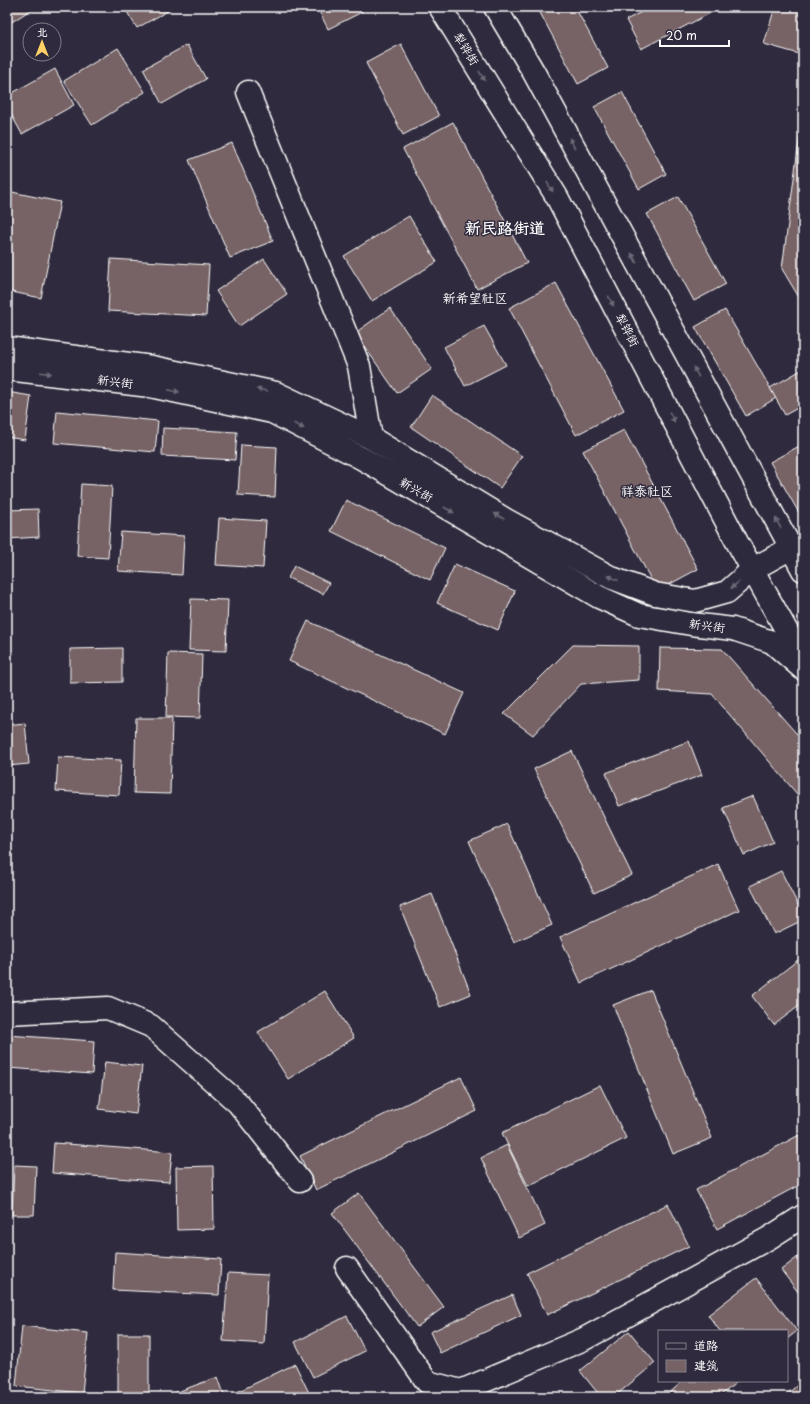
<svg xmlns="http://www.w3.org/2000/svg" width="810" height="1404" font-family="'Playpen Sans','LXGW WenKai TC',sans-serif">
<style>
.building{fill:#776265;stroke:#fff}
.lines{fill:none;stroke-linecap:round;stroke-linejoin:round}
.street-casing{stroke:#fff;stroke-width:25}
.secondary-casing{stroke:#fff;stroke-width:25}
.street{stroke:#2f2a3d;stroke-width:22}
.secondary{stroke:#2f2a3d;stroke-width:22}
.oneway{fill:#6d6a77}
.labels{text-anchor:middle;stroke-width:3;stroke-linejoin:round;paint-order:stroke}
.street-label{font-size:12px;fill:#fff;stroke:#2f2a3d}
.neighbourhood-label{font-size:13px;fill:#fff;stroke:#2f2a3d}
.district-label{font-size:16px;font-weight:bold;fill:#fff;stroke:#2f2a3d}
</style>
<rect width="100%" height="100%" fill="#2f2a3d"/>
<filter id="ink" filterUnits="userSpaceOnUse"><feTurbulence type="fractalNoise" baseFrequency=".025" numOctaves="2"/><feDisplacementMap in="SourceGraphic" scale="8" xChannelSelector="R" yChannelSelector="G"/><feConvolveMatrix kernelMatrix="1 2 1 2 8 2 1 2 1" color-interpolation-filters="sRGB"/></filter>
<g filter="url(#ink)">
<g class="building">
<path d="M7,7H35L7,25Z"/>
<path d="M124,7H172L173,8L137,28Z"/>
<path d="M317,7H360L362,12L328,29Z"/>
<path d="M537,7H575L608,68L578,84Z"/>
<path d="M651,7H722L641,49L626,20Z"/>
<path d="M775,7H803V55L764,44Z"/>
<path d="M401,44L439,116L403,135L366,63Z"/>
<path d="M187,45L206,79L162,104L143,69Z"/>
<path d="M118,48L145,92L92,125L64,81Z"/>
<path d="M55,69L74,105L22,134L7,107V96Z"/>
<path d="M622,92L666,174L639,189L594,107Z"/>
<path d="M803,110V304L782,269Z"/>
<path d="M453,122L527,263L477,289L403,149Z"/>
<path d="M232,143L273,241L230,258L189,160Z"/>
<path d="M7,191L60,202L41,298L7,291Z"/>
<path d="M678,197L726,284L694,301L647,214Z"/>
<path d="M409,216L437,262L372,301L344,256Z"/>
<path d="M111,259L209,265L206,316L108,311Z"/>
<path d="M264,259L287,294L239,326L216,291Z"/>
<path d="M556,283L624,410L576,435L509,308Z"/>
<path d="M390,308L432,369L397,393L355,333Z"/>
<path d="M725,310L776,398L746,416L695,327Z"/>
<path d="M484,326L506,365L465,386L444,347Z"/>
<path d="M803,369V405L785,415L770,388Z"/>
<path d="M7,392L31,396L25,440L7,437Z"/>
<path d="M432,395L522,456L500,488L411,427Z"/>
<path d="M57,411L158,421L155,452L54,443Z"/>
<path d="M163,428L237,432L235,460L162,456Z"/>
<path d="M624,430L698,569L657,591L583,451Z"/>
<path d="M803,444V520L770,462Z"/>
<path d="M241,445L277,447L275,497L238,495Z"/>
<path d="M81,484L112,486L108,558L77,556Z"/>
<path d="M346,500L445,548L430,580L331,531Z"/>
<path d="M38,509L39,537L7,539V510Z"/>
<path d="M219,518L266,521L263,568L216,565Z"/>
<path d="M121,532L184,536L182,575L118,571Z"/>
<path d="M455,564L515,591L498,630L437,603Z"/>
<path d="M294,566L329,583L323,594L288,578Z"/>
<path d="M191,599L228,600L226,651L189,650Z"/>
<path d="M308,621L464,693L445,734L289,661Z"/>
<path d="M573,645L639,646V680L581,684L533,735L504,714Z"/>
<path d="M122,648V682L70,683V649Z"/>
<path d="M660,648L722,649L803,741V801L712,694L659,691Z"/>
<path d="M168,653L202,654L200,718L166,717Z"/>
<path d="M136,718H172L170,794L134,793Z"/>
<path d="M25,723L29,764L7,766V725Z"/>
<path d="M689,741L702,775L619,806L606,773Z"/>
<path d="M572,751L632,875L594,893L534,769Z"/>
<path d="M58,757L121,760L119,795L56,791Z"/>
<path d="M753,796L773,842L744,855L723,808Z"/>
<path d="M507,824L552,925L514,942L469,841Z"/>
<path d="M718,864L739,910L581,983L560,937Z"/>
<path d="M781,871L803,915V920L774,934L750,886Z"/>
<path d="M432,894L471,994L440,1007L400,907Z"/>
<path d="M803,956V1003L774,1025L752,996Z"/>
<path d="M651,990L712,1138L673,1154L613,1005Z"/>
<path d="M325,991L354,1038L288,1079L258,1032Z"/>
<path d="M7,1035L94,1041L92,1074L7,1068Z"/>
<path d="M105,1062L142,1066L136,1114L99,1109Z"/>
<path d="M461,1077L477,1111L316,1190L300,1156Z"/>
<path d="M600,1085L626,1138L528,1186L502,1133Z"/>
<path d="M803,1133V1183L717,1229L696,1190Z"/>
<path d="M54,1143L172,1152L169,1182L52,1173Z"/>
<path d="M507,1145L545,1225L519,1238L481,1158Z"/>
<path d="M14,1165L36,1166L34,1215H12Z"/>
<path d="M213,1166L214,1229L177,1230L176,1167Z"/>
<path d="M359,1193L444,1307L417,1327L332,1213Z"/>
<path d="M668,1204L689,1246L547,1315L527,1273Z"/>
<path d="M115,1252L221,1259L219,1295L113,1290Z"/>
<path d="M803,1253V1296L802,1297L781,1270Z"/>
<path d="M228,1273L268,1275L264,1344L223,1341Z"/>
<path d="M756,1278L797,1331L787,1339V1331H720L708,1315Z"/>
<path d="M512,1295L521,1315L440,1353L430,1332Z"/>
<path d="M347,1316L365,1351L313,1377L295,1342Z"/>
<path d="M22,1326L88,1333L82,1393L16,1386Z"/>
<path d="M629,1331L655,1363L614,1397H601L580,1371Z"/>
<rect x="118" y="1334" width="31" height="63"/>
<path d="M295,1364L311,1397H235L233,1394Z"/>
<path d="M218,1377L225,1397H166V1396Z"/>
<path d="M803,1380V1397H784Z"/>
<path d="M683,1381H738L719,1397H665Z"/>
<path d="M639,1392L643,1397H634Z"/>
</g>
<g class="lines">
<defs>
<g id="street">
<path d="M248,92L359,366L371,438"/>
<path d="M7,1013L108,1008L151,1026L238,1103L300,1181"/>
<path d="M347,1268L427,1382L461,1391L584,1339L769,1238L803,1216"/>
</g>
<g id="secondary">
<path d="M440,7L557,197L737,542L803,660"/>
<path d="M495,7L533,71L803,570"/>
<path d="M7,348L152,367L276,393L371,438L506,520L612,578L655,594L695,601L727,592L753,569L791,548"/>
<path d="M7,369L150,386L272,412L363,459L599,597L639,615L691,624L733,629L772,642L803,669"/>
</g>
</defs>
<use href="#street" class="street-casing"/>
<use href="#secondary" class="secondary-casing"/>
<use href="#street" class="street"/>
<use href="#secondary" class="secondary"/>
</g>
<defs><path id="oneway-solid" d="M-6-.8H1V-3.2L6.5 0L1 3.2V.8H-6Z"/></defs>
<g class="oneway">
<use href="#oneway-solid" transform="translate(482 76) rotate(58)"/>
<use href="#oneway-solid" transform="translate(572 143) rotate(-118)"/>
<use href="#oneway-solid" transform="translate(550 187) rotate(58)"/>
<use href="#oneway-solid" transform="translate(634 258) rotate(-118)"/>
<use href="#oneway-solid" transform="translate(611 301) rotate(62)"/>
<use href="#oneway-solid" transform="translate(696 372) rotate(-118)"/>
<use href="#oneway-solid" transform="translate(46 373) rotate(7)"/>
<use href="#oneway-solid" transform="translate(262 390) rotate(-168)"/>
<use href="#oneway-solid" transform="translate(174 391) rotate(12)"/>
<use href="#oneway-solid" transform="translate(672 417) rotate(62)"/>
<use href="#oneway-solid" transform="translate(299 426) rotate(27)"/>
<use href="#oneway-solid" transform="translate(449 510) rotate(30)"/>
<use href="#oneway-solid" transform="translate(499 516) rotate(-149)"/>
<use href="#oneway-solid" transform="translate(778 523) rotate(-118)"/>
<use href="#oneway-solid" transform="translate(613 578) rotate(-156)"/>
<use href="#oneway-solid" transform="translate(735 585) rotate(138)"/>
</g>
</g>
<g class="labels">
<g class="street-label">
<text transform="translate(466 49) rotate(58)" y="4">犁铧街</text>
<text transform="translate(627 330) rotate(62)" y="4">犁铧街</text>
<text transform="translate(115 382) rotate(7)" y="4">新兴街</text>
<text transform="translate(416 490) rotate(30)" y="4">新兴街</text>
<text transform="translate(707 626) rotate(8)" y="4">新兴街</text>
</g>
<g class="neighbourhood-label">
<text x="475" y="303">新希望社区</text>
<text x="647" y="496">祥泰社区</text>
</g>
<g class="district-label">
<text x="505" y="234">新民路街道</text>
</g>
</g>
<rect width="810" height="1404" fill="none" stroke="#2f2a3d" stroke-width="24"/>
<rect x="12" y="12" width="786" height="1380" fill="none" stroke="#fff" stroke-width="1.5" filter="url(#ink)"/>
<rect x="658" y="1330" width="130" height="52" fill="#2f2a3d" stroke="#827f8b"/>
<rect x="666" y="1343" width="20" height="6" fill="#2f2a3d" stroke="#827f8b"/>
<text x="694" y="1350" font-size="12" fill="#ffffff">道路</text>
<rect x="666" y="1360" width="20" height="12" fill="#776265" stroke="#827f8b"/>
<text x="694" y="1370" font-size="12" fill="#ffffff">建筑</text>
<g transform="translate(42 42)"><circle r="19" fill="#2f2a3d" stroke="#827f8b"/>
<path d="M0-3L7 15L0 10L-7 15Z" fill="#ffd166"/>
<text y="-6" font-size="11" font-weight="bold" text-anchor="middle" fill="#ffffff">北</text>
</g>
<path d="M660 40v6h69v-6" fill="none" stroke="#ffffff" stroke-width="2"/>
<text x="666" y="40" font-size="12" fill="#ffffff" stroke="#2f2a3d" stroke-width="3" paint-order="stroke">20 m</text>
</svg>
